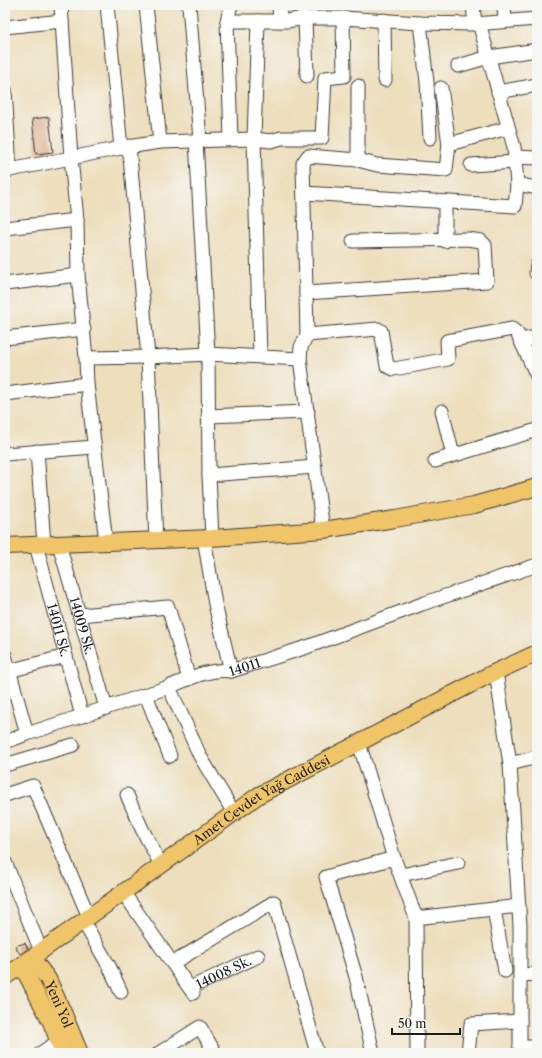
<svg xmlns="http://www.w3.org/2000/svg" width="542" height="1058" font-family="'Libre Caslon Text',serif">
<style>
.building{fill:#d69d74}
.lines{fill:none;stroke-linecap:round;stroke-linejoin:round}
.minor-casing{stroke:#3b3934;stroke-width:15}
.major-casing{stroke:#3b3934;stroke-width:18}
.minor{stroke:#fff;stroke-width:13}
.major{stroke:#f0c469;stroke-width:16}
.labels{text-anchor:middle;stroke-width:3;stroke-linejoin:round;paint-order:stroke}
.street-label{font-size:13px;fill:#1c1c1c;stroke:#f6f6f2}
</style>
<rect width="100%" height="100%" fill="#f6f6f2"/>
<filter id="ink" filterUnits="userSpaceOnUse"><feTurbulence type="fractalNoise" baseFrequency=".025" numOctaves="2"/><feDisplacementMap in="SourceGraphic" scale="8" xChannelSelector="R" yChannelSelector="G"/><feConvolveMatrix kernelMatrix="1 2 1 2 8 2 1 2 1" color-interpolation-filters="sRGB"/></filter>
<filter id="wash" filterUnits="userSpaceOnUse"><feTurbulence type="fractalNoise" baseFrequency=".012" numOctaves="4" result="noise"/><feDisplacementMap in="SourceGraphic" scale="16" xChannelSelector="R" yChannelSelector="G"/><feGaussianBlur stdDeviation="0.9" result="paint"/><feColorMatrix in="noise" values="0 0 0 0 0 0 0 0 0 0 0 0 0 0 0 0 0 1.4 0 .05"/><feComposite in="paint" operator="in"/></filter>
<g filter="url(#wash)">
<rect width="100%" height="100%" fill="#eddebc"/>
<g id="blocks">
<g class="building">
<path d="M49,117L53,152L36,154L32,119Z"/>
<path d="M25,943L28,949L20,954L15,946Z"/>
</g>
</g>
</g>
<g filter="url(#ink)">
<use href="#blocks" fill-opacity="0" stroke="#3b3934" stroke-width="1"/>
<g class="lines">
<defs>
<g id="minor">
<path d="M61,5L71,158L77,220L78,275L86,358L87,384L106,542"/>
<path d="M107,5L121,148"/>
<path d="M146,5L160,142"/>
<path d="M189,5L200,140"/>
<path d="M279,5L280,21"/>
<path d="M473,5L475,24"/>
<path d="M504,5L505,21"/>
<path d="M305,18L307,76"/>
<path d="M384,20L385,80"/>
<path d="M227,21H287L305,18H343L420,23L475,24L537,19"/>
<path d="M258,21L254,139L260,357"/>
<path d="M420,23L427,82L430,138"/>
<path d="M5,27L62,21"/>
<path d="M458,66L489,57L537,50"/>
<path d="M358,86V160"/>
<path d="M5,90L10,170"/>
<path d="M498,92L537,85"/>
<path d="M231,139L227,21L231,5"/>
<path d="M196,140L208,354L209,475L212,538"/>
<path d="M449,144L508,128"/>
<path d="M129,146L148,357L156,541"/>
<path d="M515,157L537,158"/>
<path d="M471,165L515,162"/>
<path d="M5,171L121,148L160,142L254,139L271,141L281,138H322L325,78L344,76L343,18"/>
<path d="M517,184L537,188"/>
<path d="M304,193L515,206L517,184L514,147L479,23"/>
<path d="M445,202V241"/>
<path d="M5,228L77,220"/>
<path d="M536,273L537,265"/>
<path d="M5,284L78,275"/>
<path d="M306,293L487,281L485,245L481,241L468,239L353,241"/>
<path d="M307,335L378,329L381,331L387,366L394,369L448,359L447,341L512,329L517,333L537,376"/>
<path d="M5,338L84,329"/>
<path d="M520,340L537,337"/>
<path d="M86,358L148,357L208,354L300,359"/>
<path d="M5,394L87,384"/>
<path d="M442,411L453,455"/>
<path d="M208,416L308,412"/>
<path d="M37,451L44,544"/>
<path d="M5,454L94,447"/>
<path d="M435,461L537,430"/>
<path d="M209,475L315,467"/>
<path d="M323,530L300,359L301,347L307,335L303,163L308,156L358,160L377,165L446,170L449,144L441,88"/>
<path d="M204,538L215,604L231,671"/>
<path id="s1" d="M59,544L106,708"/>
<path id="s2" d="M36,545L82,716"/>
<path d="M80,615L168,607L189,679"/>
<path d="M5,655L27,734"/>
<path d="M9,671L66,656"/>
<path d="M496,672L510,764L520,926V1053"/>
<path d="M169,687L200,756L234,813"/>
<path d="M146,695L170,756"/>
<path id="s3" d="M5,742L27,734L169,687C188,679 210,668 231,671L307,647L422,604L537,565"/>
<path d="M359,743L394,858L416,918L417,1053"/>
<path d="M510,764L537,757"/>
<path d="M5,765L73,745"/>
<path d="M5,795L33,786L89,917"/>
<path d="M127,795L142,829L161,865"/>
<path d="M5,862L41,951"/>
<path d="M401,875L458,863"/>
<path d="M123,892L193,993"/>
<path d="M494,909L505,971"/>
<path d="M416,918L519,906"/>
<path d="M83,921L109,966L121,992"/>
<path d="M173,963L274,902L317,1053"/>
<path d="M520,975L537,974"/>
<path id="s4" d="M190,988L258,956"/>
<path d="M520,1047H537"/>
<path d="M41,1053L59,1041"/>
<path d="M159,1053L200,1027L215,1053"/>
<path d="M373,1053L356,977L326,877L394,858"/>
<path d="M468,1053L471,1024L520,1021"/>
</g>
<g id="major">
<path d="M5,546L212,538L323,530L395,519L474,505L537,487"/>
<path id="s5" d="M32,958L48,979L63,1012L80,1053"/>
<path d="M22,966L51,1022L63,1053"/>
<path id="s6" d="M5,977L259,795L489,675L537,653"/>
</g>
</defs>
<use href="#minor" class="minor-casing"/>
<use href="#major" class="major-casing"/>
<use href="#minor" class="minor"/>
<use href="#major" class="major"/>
</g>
</g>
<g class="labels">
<g class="street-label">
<text dy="5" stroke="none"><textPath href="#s1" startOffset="85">14009 Sk.</textPath></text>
<text dy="5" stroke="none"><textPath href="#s2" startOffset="88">14011 Sk.</textPath></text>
<text dy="5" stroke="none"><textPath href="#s3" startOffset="252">14011</textPath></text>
<text dy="5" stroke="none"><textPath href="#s6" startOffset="312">Amet Cevdet Yağ Caddesi</textPath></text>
<text dy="5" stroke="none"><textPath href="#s4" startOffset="37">14008 Sk.</textPath></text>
<text dy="5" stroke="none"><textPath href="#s5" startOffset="54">Yeni Yol</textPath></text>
</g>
</g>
<rect width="542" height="1058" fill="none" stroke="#f6f6f2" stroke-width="20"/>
<path d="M392 1028v6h68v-6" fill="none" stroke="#1c1c1c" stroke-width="2"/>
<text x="398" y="1028" font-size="12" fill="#1c1c1c" stroke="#f6f6f2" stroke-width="3" paint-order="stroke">50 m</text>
</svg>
